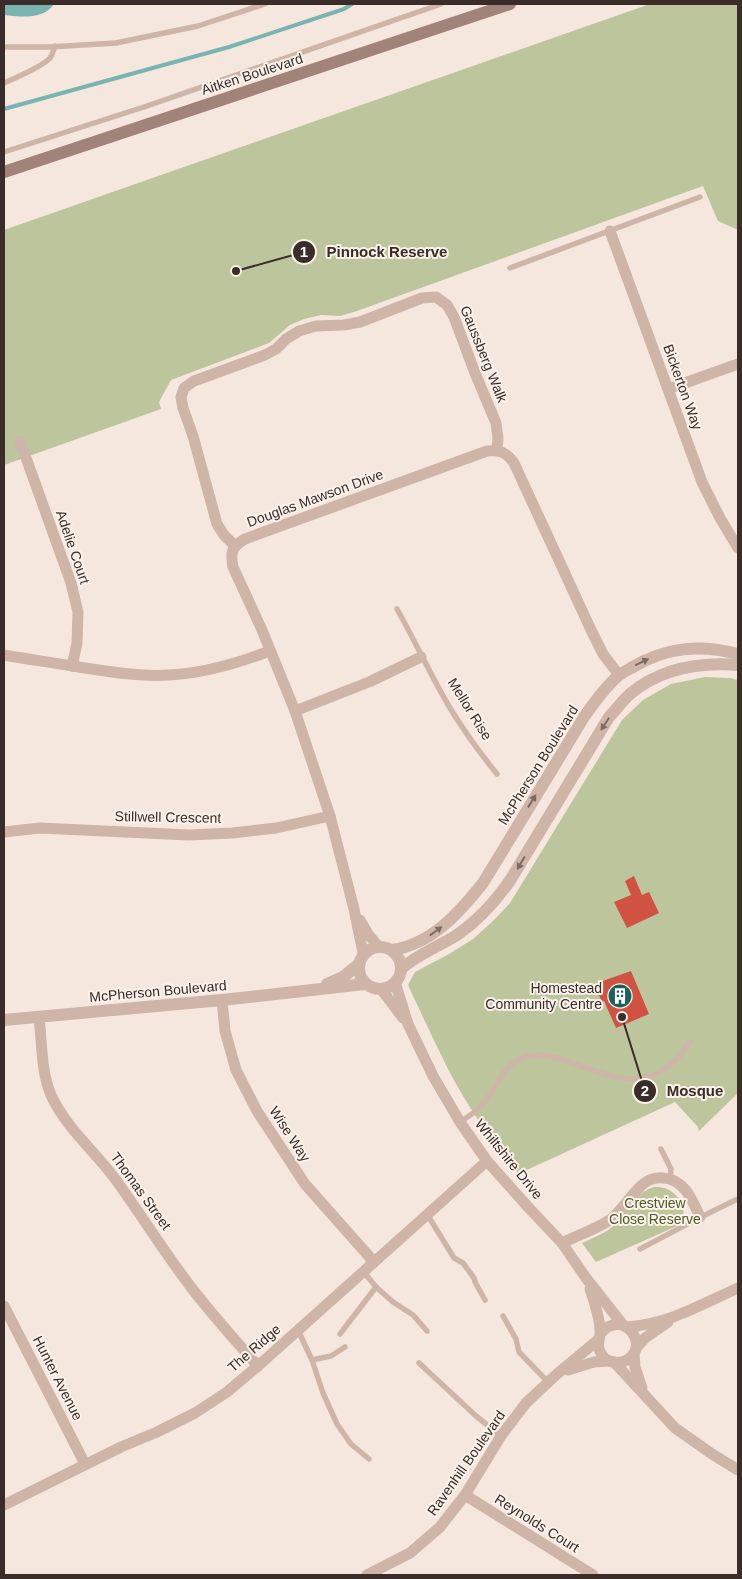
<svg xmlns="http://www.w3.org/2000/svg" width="742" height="1579" font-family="Arial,sans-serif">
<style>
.green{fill:#bcc59c}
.water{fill:#7ab4b0}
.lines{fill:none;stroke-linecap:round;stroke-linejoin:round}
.stream{stroke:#7ab4b0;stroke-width:4}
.building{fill:#d05240}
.service{stroke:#ceb5a8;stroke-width:5.5}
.minor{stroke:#ceb5a8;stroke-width:11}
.tertiary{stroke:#ceb5a8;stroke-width:12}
.secondary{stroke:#a28379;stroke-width:12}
.oneway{fill:#7d6a62}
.labels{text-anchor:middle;stroke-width:4;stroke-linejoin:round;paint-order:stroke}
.street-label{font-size:14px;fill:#3a2c29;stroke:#fbf2eb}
.poi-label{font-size:14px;fill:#3a2c29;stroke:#fbf2eb;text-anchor:end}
.park-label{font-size:14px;fill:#4f5b2a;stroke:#fbf2eb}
.leader{fill:none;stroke:#3a2c29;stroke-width:2}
.callout-dot{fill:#3a2c29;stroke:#fbf2eb;stroke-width:2}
.mark-label{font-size:15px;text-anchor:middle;font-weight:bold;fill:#fff}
.callout-label{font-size:15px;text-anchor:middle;font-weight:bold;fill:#3a2c29;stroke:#fbf2eb;stroke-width:4;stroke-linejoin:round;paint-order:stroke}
</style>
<rect width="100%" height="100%" fill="#f5e7de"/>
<g class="green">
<path d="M650,4H738V230L718,221L703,186L357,311L340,316L321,315L304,319L290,325L269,343L171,380L159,402L161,409L4,465V230Z"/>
<path d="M705,677L730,678L738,680V1093L699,1131L698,1127L675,1102L518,1174C492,1141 467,1106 448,1069C434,1041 421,1013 408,985L415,972L449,954L473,939L492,922L510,903L622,720L643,700L671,684Z"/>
<path d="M654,1187C659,1187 664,1187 669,1190C682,1197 690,1216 677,1226L596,1262L582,1243C591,1239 603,1234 611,1228C627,1215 633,1193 654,1187Z"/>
</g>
<path class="water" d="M4,4H54C43,20 21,17 4,15Z"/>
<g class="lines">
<path class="stream" d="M4,109L229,47L344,9L352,4"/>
</g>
<g class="building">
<path d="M634,876L642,895L649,892L659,913L627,928L614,902L631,895L625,881Z"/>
<path d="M631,971L649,1014L616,1028L604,1001L602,1002L597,991L602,989L600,982Z"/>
</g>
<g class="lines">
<g class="service">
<path d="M4,47H50L116,43L198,26L265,4"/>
<path d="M4,83C15,78 42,67 50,58C53,54 53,51 55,46"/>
<path d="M4,152L147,106L441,4"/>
<path d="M510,268L700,197"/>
<path d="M397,609C415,641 431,676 450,708C464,731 480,753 497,774"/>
<path d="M460,1122C467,1117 475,1113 481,1106C495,1092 502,1068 520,1059C535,1052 549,1056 564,1060C585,1067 617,1081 638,1079C661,1076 678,1060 690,1042"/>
<path d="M661,1149L671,1169L670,1178"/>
<path d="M427,1214L454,1258L463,1263L474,1278L475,1282L485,1300"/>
<path d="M640,1249C673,1232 705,1214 738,1199"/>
<path d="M363,1271L376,1287L393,1302L413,1315L427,1331"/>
<path d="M503,1316L516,1339L519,1352L548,1382"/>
<path d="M298,1330L312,1360L323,1393L337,1424L351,1444L369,1459"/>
<path d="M340,1334L376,1287"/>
<path d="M312,1360L331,1356L345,1347"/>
<path d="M419,1363L476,1416L501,1436"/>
</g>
<g class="minor">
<path d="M610,231L702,482L720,518L738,548"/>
<path d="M668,389L738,364"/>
<path d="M20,441L71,583L78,612L77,643L72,666"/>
<path d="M235,546L224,535L217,524L193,436L183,408L181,397L184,388L194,381L265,355L276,349L286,339L299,331L316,326L344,325L360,322L422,298L436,297L447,305L454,317L475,373L496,423L498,438L497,450"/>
<path d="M4,655C26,659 49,662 72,666C105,671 136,677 170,675C205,673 237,663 270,651"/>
<path d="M295,711L369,682L421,657"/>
<path d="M4,832L40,828L189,835L233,833L276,828L330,816"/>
<path d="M360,920L368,934L378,946"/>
<path d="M363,953L354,909L330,816L295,711L262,630L233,567C230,551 232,547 245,539L487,451C500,450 506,452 514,463L592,632L603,654L619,675"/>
<path d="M395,982L408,1024L433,1076L460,1122L487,1161L528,1207L562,1243L586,1278L623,1325"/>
<path d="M381,989L403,1018"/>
<path d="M222,1000L225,1031L236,1070L257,1111L305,1184L374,1262"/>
<path d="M39,1017C42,1042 41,1072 51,1095C65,1126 93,1150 113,1176C141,1214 165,1254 194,1291C214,1317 236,1341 258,1366"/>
<path d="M562,1243C576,1236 599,1228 611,1219C622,1210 629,1198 639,1188C645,1181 654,1177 663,1178C684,1179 692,1199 700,1217"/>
<path d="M590,1289C594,1300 601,1323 600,1334C600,1340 597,1343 599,1349C601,1355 606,1361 613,1362C618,1363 623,1362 627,1360C652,1345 622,1307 600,1334"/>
<path d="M4,1306L85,1464"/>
<path d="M627,1327C669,1324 700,1305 738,1288"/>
<path d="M636,1348L645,1338L668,1322"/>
<path d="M634,1353L635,1367L642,1388"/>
<path d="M614,1362L675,1428L712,1454L738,1470"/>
<path d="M568,1370L594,1362L609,1361"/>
<path d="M465,1495L593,1575"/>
<path d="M4,1505L121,1447L157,1432L195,1413L227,1392L258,1366L487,1161"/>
<path d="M367,1575L410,1553L440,1527L465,1495L501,1436L526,1403L557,1374L598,1340"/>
</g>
<g class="tertiary">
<circle cx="380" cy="968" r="21"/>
<path d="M392,950C432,944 459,913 483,883L584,717C594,703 604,688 618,676C622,673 627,670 631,668C666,647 700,644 738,654"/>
<path d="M401,969C418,954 438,947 457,935C479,920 496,901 511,879L609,717C616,710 622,701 630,694C661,668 699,662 738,665"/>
<path d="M327,984L343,977L358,965"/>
<path d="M4,1020L222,1000L365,984"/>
</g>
<path class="secondary" d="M4,172L510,4"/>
</g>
<defs><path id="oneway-solid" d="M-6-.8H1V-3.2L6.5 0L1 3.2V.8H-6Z" transform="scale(1.25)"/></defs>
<g class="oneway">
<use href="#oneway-solid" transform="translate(642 662) rotate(-26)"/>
<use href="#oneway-solid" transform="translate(605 724) rotate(123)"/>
<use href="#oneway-solid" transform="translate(532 801) rotate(-58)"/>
<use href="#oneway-solid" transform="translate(521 863) rotate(121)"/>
<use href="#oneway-solid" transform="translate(436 931) rotate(-36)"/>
</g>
<defs>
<symbol id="building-disc" viewBox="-11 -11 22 22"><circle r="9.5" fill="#1a605c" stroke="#fbf2eb"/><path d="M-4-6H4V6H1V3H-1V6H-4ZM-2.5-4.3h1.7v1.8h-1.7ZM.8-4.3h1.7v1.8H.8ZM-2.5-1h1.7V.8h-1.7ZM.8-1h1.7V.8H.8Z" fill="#fff"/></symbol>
</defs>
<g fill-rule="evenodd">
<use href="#building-disc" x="606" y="982" width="28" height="28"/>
</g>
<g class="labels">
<g class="street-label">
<text transform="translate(252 74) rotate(-18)" y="5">Aitken Boulevard</text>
<text transform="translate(484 354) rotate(68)" y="5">Gaussberg Walk</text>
<text transform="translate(683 387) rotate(70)" y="5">Bickerton Way</text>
<text transform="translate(315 498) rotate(-20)" y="5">Douglas Mawson Drive</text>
<text transform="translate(73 547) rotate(71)" y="5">Adelie Court</text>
<text transform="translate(470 709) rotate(58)" y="5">Mellor Rise</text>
<text transform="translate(538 765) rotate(-58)" y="5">McPherson Boulevard</text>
<text transform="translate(168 817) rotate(1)" y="5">Stillwell Crescent</text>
<text transform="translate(158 991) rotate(-5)" y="5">McPherson Boulevard</text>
<text transform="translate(290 1134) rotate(57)" y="5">Wise Way</text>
<text transform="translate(509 1159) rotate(51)" y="5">Whiltshire Drive</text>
<text transform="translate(141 1191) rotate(54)" y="5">Thomas Street</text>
<text transform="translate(254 1348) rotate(-41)" y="5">The Ridge</text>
<text transform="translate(58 1378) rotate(63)" y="5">Hunter Avenue</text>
<text transform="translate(466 1463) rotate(-55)" y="5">Ravenhill Boulevard</text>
<text transform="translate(537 1523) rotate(32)" y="5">Reynolds Court</text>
</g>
<g class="poi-label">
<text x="602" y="993">Homestead<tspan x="602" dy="16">Community Centre</tspan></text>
</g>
<g class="park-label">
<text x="655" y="1208">Crestview<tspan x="655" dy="16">Close Reserve</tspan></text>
</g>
</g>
<path class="leader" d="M236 271L304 252M622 1017L645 1091"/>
<g class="callout-dot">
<circle cx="236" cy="271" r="5"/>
<circle cx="622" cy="1017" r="5"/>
<circle cx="304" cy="252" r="12"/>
<circle cx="645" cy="1091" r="12"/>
</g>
<g class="mark-label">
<text x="304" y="257">1</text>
<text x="645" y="1096">2</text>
</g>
<g class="callout-label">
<text x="387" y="257">Pinnock Reserve</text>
<text x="695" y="1096">Mosque</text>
</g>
<rect width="742" height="1579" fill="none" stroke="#3a2c29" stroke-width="10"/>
</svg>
